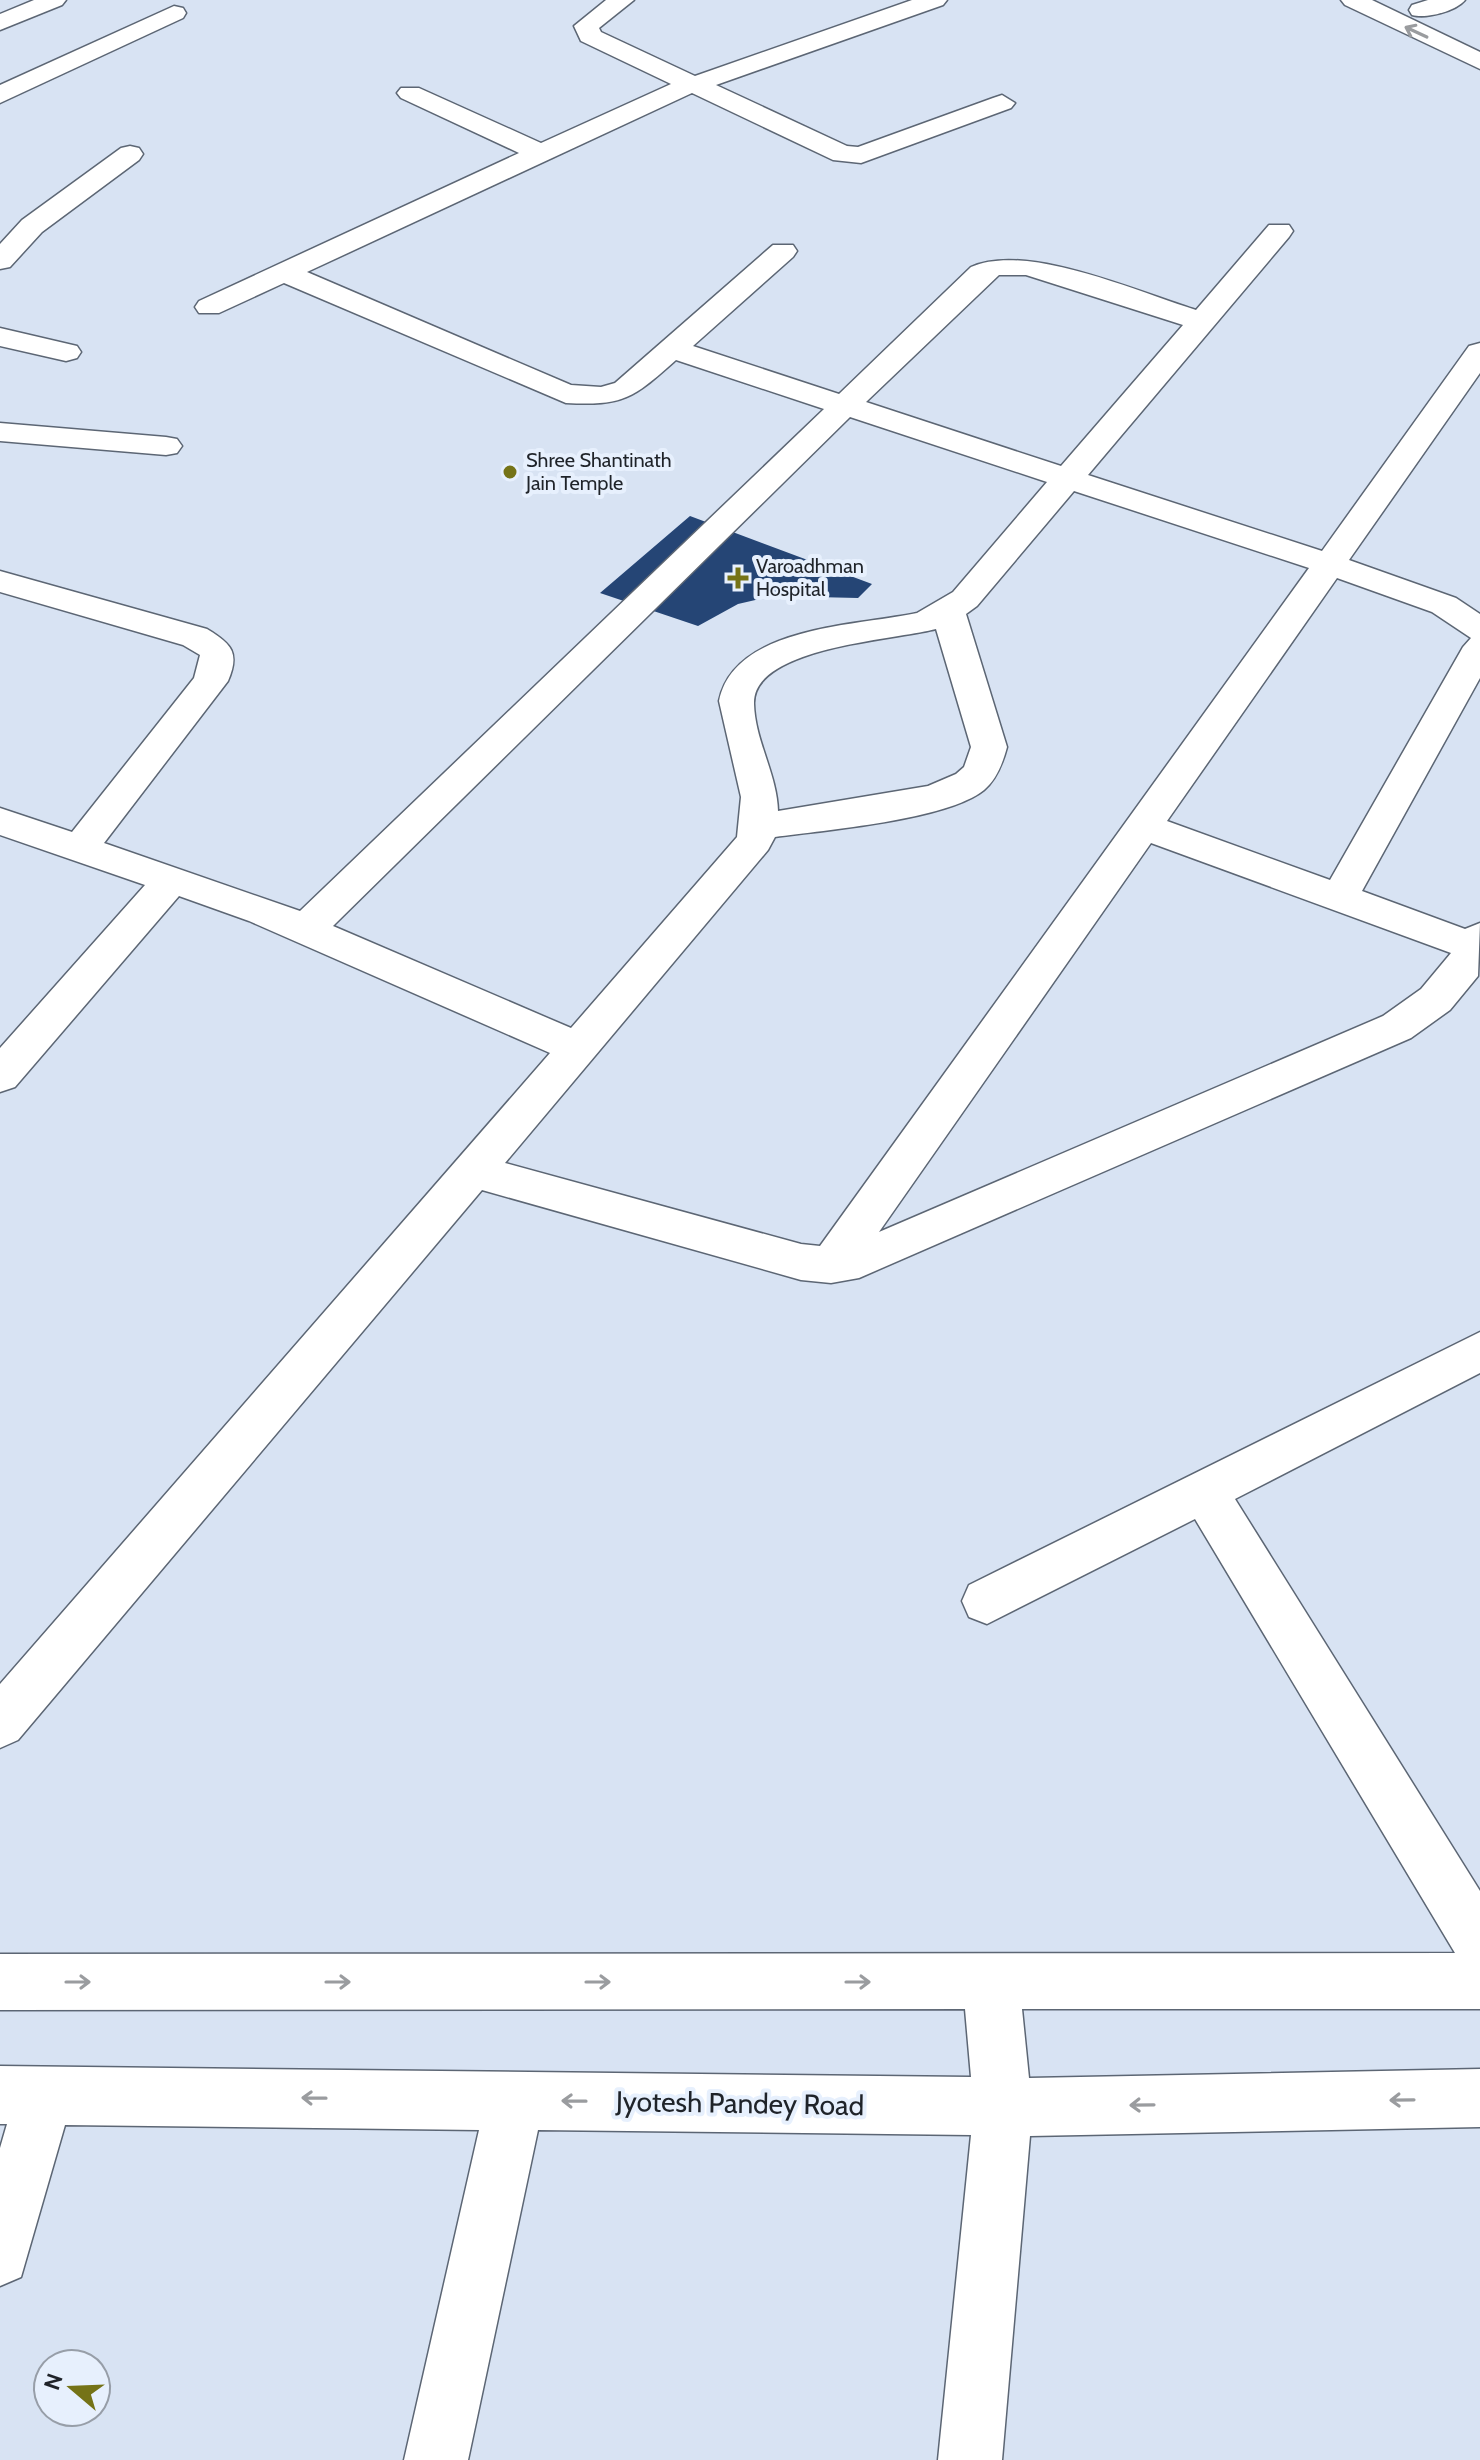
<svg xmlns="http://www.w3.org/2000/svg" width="1480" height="2460" font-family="Cabin,sans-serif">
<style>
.building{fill:#254575}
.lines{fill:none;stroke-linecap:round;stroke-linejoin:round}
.minor-casing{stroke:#5c6674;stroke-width:3}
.major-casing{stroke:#5c6674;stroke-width:3}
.minor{fill:#fff;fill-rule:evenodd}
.major{fill:#fff;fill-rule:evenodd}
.oneway{stroke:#9a9c9f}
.poi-dot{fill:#757317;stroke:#e7f0fd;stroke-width:3}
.labels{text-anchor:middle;stroke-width:8;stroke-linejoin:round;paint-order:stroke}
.far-poi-label{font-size:20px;fill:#1f2329;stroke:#e7f0fd;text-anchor:start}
.near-street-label{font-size:28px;fill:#1f2329;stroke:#e7f0fd}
</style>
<rect width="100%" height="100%" fill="#d8e3f3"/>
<path class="building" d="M690,516L872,584L858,598L772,596L738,604L698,626L600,593Z"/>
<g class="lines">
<defs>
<g id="minor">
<path d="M34,0H66L62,5L0,30V14Z"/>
<path d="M606,0H634L599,28L601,32L695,76L912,0H947L943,5L716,85L847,146L858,147L993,98L1002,95L1015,103L1011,108L861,163L833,160L692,93L307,272L571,385L601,387L615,383L773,245H793L797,251L793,257L693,346L839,394L971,267C1026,242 1138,292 1196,310L1269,225H1289L1293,231L1289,237L1088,475L1322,551L1469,346L1480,343V373L1349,560L1456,598L1480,614V678L1362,891L1465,929L1480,923L1478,976L1450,1010L1411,1038L859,1278L831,1283L801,1280L482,1190L18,1740L0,1748V1684L550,1053L249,921L179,896L15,1087L0,1092V1048L145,885L0,835V808L72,832L194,678L200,655L183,645L0,592V571L207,629C232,644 240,653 228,681L104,843L300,911L824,409L676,360C633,398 625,406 566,403L284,283L219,313H199L195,307L199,301L519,153L401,98L397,93L401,88H419L541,143L671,84L581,41L574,26ZM999,275H1026L1183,325L1061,466L866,402ZM850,417L1047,482L953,592L917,613C857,626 734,626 719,701L741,797L737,837L571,1028L333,926ZM1074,491L1309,568L820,1246L801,1244L505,1163L768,850L775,837C825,830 947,820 984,790C997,779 1003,762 1007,747L966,614L977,606ZM1337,578L1432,612L1471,638L1463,647L1330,880L1167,821ZM936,629L971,747L964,767L956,774L928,786L778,811C777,774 755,741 754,704C752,647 895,640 936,629ZM1151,843L1451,953L1421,989L1383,1016L879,1232Z"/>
<path d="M1428,0H1465C1456,11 1427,19 1412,15L1409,10L1412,5Z"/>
<path d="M174,6L183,8L186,13L183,18L0,103V85Z"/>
<path d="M130,146L139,148L143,154L139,160L42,232L10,267L0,269V244L22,220L121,148Z"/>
<path d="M0,328L77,346L81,352L77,358L66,361L0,346Z"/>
<path d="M0,423L166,437L177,439L182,446L177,453L166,455L0,441Z"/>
<path d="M1480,1332V1373L1235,1499L1480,1891V2009H1022L1029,2078L1480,2069V2127L1030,2136L1002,2460H938L971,2135L538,2130L468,2460H404L479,2130L65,2125L21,2277L0,2286V2148L7,2124H0V2066L971,2077L965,2009L0,2010V1954L1455,1953L1195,1519L987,1624L969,1617L962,1601L969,1585Z"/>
</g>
<path id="major" d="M1341,0H1372L1480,52V69L1345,5Z"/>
</defs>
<use href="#minor" class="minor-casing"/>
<use href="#major" class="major-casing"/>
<use href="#minor" class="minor"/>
<use href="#major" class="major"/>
</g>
<defs><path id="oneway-shaft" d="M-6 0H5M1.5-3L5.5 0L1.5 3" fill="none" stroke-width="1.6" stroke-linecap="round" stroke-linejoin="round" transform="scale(2)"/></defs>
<g class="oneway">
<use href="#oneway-shaft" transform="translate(1416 32) rotate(-155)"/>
<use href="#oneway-shaft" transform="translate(78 1982)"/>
<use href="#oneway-shaft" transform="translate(338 1982)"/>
<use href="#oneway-shaft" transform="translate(598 1982)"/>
<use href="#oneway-shaft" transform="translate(858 1982)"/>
<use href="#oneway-shaft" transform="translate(314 2098) rotate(-179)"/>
<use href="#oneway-shaft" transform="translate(1402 2100) rotate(179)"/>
<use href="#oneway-shaft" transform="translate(574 2101) rotate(-179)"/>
<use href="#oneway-shaft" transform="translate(1142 2105) rotate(179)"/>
</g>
<g class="poi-dot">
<circle cx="510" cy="472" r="8"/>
<path d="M734 566h8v8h8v8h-8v8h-8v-8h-8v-8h8z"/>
</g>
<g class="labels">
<g class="far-poi-label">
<text x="526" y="467">Shree Shantinath<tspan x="526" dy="23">Jain Temple</tspan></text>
<text x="756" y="573">Varoadhman<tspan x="756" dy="23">Hospital</tspan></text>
</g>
<g class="near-street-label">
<text transform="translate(740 2103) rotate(1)" y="10">Jyotesh Pandey Road</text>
</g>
</g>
<g transform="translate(72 2388) rotate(289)"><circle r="38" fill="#e7f0fd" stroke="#979ea8" stroke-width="2"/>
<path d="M0-6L14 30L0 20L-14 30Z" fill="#757317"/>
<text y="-12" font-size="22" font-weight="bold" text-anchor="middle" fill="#1f2329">N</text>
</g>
</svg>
